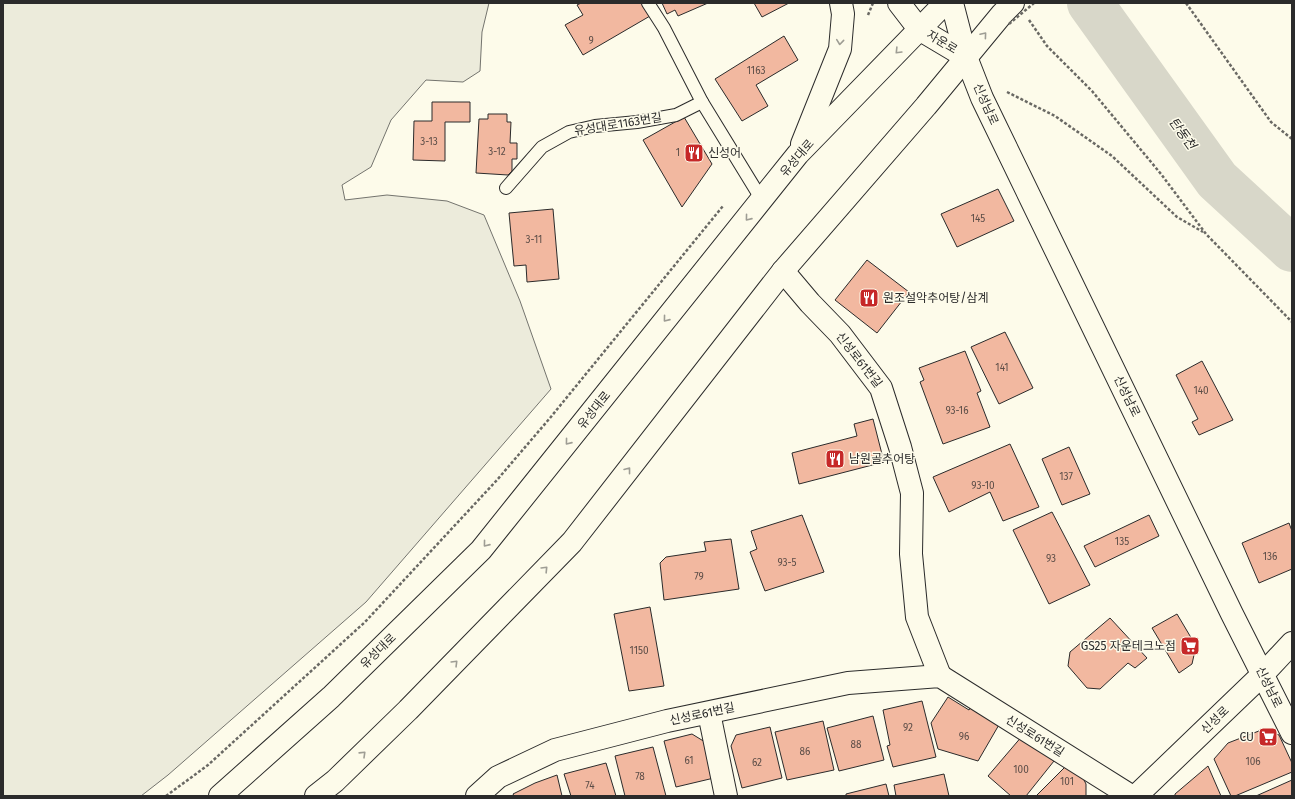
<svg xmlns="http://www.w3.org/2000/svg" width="1295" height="799" font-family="'Fira Sans','Noto Sans KR',sans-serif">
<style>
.green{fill:#ecebdb;stroke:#74746e}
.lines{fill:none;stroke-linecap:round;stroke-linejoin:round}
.river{stroke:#d8d7c9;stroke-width:46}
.building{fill:#f2b8a0;stroke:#2b2b2b}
.service-casing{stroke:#2b2b2b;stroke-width:14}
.minor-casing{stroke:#2b2b2b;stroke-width:24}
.tertiary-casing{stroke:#2b2b2b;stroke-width:24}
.secondary-casing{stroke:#2b2b2b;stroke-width:24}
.path{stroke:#6a6964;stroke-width:2.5;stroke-dasharray:3 2;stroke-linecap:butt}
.service{stroke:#fdfbea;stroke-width:12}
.minor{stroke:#fdfbea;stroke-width:22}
.tertiary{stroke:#fdfbea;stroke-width:22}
.secondary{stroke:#fdfbea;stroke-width:22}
.path-bridge{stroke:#6a6964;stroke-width:2.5;stroke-dasharray:3 2;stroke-linecap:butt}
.oneway{stroke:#9e9d94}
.labels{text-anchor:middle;stroke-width:3;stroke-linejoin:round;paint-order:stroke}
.number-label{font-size:10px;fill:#5d4e48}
.street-label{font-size:12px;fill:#2b2b2b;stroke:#fdfbea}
.poi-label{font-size:12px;fill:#2b2b2b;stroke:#fdfbea;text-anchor:start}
.water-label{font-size:13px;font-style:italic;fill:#2b2b2b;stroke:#fdfbea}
</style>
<rect width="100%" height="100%" fill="#fdfbea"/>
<path class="green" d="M3,3H489L482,32L480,71L463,82L426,80L391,120L371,167L342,185L345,200L387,195L447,201L484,215L520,301L551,389L366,602L168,775L141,796H3Z"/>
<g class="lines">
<path class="river" d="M1090,3L1217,180L1292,249"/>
</g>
<g class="building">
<path d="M581,3H642L650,16L583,55L565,25L583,15L577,5Z"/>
<path d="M662,3H708L678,16L675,10L667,14Z"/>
<path d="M754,3H789L762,17Z"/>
<path d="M784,36L798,60L756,85L768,106L742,121L715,79Z"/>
<path d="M432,102H470V122H445V161L413,160L414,121H432Z"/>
<path d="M488,114H507V122H511L510,143H517V159H512V171L508,175L476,173L479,119H488Z"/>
<path d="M684,117L712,164L682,207L643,140Z"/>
<path d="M998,189L1014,221L957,247L941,214Z"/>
<path d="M553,209L559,279L527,282L526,265L514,266L509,213Z"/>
<path d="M867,260L909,292L877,333L835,300Z"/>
<path d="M1005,332L1033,388L999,404L971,347Z"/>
<path d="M965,351L981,391L977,393L990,427L943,444L920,382L924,380L919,368Z"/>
<path d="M1202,361L1233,420L1199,435L1192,422L1198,419L1176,375Z"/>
<path d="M873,419L884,462L799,484L792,453L857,436L854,424Z"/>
<path d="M1010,444L1039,507L1003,521L990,492L949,512L933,477Z"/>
<path d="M1069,447L1090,494L1062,505L1042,459Z"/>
<path d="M1052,512L1090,585L1049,604L1013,530Z"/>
<path d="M802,515L824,572L765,591L750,552L757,549L751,531Z"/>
<path d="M1149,515L1159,536L1095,567L1084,546Z"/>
<path d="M1289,523L1292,531V569L1259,583L1242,543Z"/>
<path d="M731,539L739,589L664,600L660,563L666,557L706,551L704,542Z"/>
<path d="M650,607L664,686L629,691L614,614Z"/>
<path d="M1177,614L1196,646L1192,664L1179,673L1152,628Z"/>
<path d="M1110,618L1147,658L1135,668L1128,663L1100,689L1087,688L1068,666L1070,652Z"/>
<path d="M948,697L969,710L971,706L1000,723L978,761L938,749L931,723Z"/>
<path d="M922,701L936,757L893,767L887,746L890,745L883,710Z"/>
<path d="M873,716L884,760L839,771L827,728Z"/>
<path d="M823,721L834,770L787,780L775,732Z"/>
<path d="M770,727L782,778L742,788L731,746L736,735Z"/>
<path d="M1264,729L1279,735L1292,763V772L1235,796H1231L1214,759L1228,743Z"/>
<path d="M692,734L705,742L714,778L676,787L664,741Z"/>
<path d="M1023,735L1054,761L1026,796H1011L988,776Z"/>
<path d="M653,747L666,796H625L615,756Z"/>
<path d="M606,763L616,796H571L564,774Z"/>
<path d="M1066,766L1083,778L1086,784V796H1036Z"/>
<path d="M1208,766L1221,796H1175V794Z"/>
<path d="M944,774L949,796H896L894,785Z"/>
<path d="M557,775L562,796H514L513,794L535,783Z"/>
<path d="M1292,780V796H1256Z"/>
<path d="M886,784L889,796H846V794Z"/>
</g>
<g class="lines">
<defs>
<g id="service">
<path d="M648,3L664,28L702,102L762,200"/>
<path d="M506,188L542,147L569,132L595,126L637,122L676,115L702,102"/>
</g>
<g id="minor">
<path d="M783,271L810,303L840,334L881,388L900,447L912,493L911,554L917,617L940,676"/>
<path d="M709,713L726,796"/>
<path d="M477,796L498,777L555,750L667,721L848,683L940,676L1131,796"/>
<path d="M1136,796L1263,674"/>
</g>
<g id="tertiary">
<path d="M899,3L919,29L966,57"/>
<path d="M952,3L966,57L982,98L1232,614L1292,733"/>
<path d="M1263,674L1292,643"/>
</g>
<g id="secondary">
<path d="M802,144L840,49L843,14L841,3"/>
<path d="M220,796L331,697L481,550L798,154L945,3"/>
<path d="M316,796L335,781L408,710L572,542L783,271L926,106L1002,14L1013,3"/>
</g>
</defs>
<use href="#service" class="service-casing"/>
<use href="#minor" class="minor-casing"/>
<use href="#tertiary" class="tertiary-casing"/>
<use href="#secondary" class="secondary-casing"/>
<g class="path">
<path d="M1186,3L1271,122L1292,139"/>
<path d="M868,15L873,3"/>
<path d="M1029,20L1047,46L1092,91L1161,174L1206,234L1292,322"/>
<path d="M1007,92L1055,116L1112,156L1177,217L1203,232"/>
<path d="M166,796L208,765L365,622L497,480L550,418L723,206"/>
</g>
<use href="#service" class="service"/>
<use href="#minor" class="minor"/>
<use href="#tertiary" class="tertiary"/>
<use href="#secondary" class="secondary"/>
<path class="path-bridge" d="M1009,24L1034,3"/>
</g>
<defs><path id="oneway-chevron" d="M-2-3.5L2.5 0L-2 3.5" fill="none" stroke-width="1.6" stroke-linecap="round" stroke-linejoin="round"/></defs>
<g class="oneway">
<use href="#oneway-chevron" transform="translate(984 35) rotate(-50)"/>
<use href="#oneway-chevron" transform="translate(840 42) rotate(96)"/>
<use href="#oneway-chevron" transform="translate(898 51) rotate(134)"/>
<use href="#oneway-chevron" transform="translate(748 218) rotate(129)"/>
<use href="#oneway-chevron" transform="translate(666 319) rotate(129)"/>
<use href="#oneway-chevron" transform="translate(568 442) rotate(129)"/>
<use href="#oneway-chevron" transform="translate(628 470) rotate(-52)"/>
<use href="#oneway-chevron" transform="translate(486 544) rotate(129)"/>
<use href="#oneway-chevron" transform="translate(545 569) rotate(-46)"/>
<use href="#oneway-chevron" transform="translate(455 663) rotate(-45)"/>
<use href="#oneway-chevron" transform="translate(363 754) rotate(-44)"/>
</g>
<defs>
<symbol id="restaurant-square" viewBox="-11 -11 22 22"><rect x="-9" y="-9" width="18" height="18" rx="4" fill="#c62828" stroke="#fdfbea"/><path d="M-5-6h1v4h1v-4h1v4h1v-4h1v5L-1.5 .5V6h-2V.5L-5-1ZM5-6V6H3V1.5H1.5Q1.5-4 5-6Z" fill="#fff"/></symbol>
<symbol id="supermarket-square" viewBox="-11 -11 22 22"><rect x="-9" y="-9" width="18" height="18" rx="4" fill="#c62828" stroke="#fdfbea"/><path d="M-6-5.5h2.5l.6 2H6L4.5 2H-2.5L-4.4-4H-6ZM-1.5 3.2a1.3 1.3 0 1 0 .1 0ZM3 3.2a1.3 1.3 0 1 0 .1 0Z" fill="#fff"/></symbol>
</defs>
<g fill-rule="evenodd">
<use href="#restaurant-square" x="683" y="142" width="22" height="22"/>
<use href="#restaurant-square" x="858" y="287" width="22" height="22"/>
<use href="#restaurant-square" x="824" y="448" width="22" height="22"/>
<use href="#supermarket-square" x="1179" y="635" width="22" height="22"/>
<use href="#supermarket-square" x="1257" y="726" width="22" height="22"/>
</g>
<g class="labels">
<g class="number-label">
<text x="591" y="44">9</text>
<text x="756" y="74">1163</text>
<text x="429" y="145">3-13</text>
<text x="497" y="155">3-12</text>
<text x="678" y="156">1</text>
<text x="978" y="222">145</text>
<text x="534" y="243">3-11</text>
<text x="1002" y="371">141</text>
<text x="1201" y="394">140</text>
<text x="957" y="414">93-16</text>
<text x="1066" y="480">137</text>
<text x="983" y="489">93-10</text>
<text x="1122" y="545">135</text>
<text x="1270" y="560">136</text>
<text x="1051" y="562">93</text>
<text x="787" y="566">93-5</text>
<text x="699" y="580">79</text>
<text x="639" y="654">1150</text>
<text x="908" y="731">92</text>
<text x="964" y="740">96</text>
<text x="856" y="748">88</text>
<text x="805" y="755">86</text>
<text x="689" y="764">61</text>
<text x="1253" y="765">106</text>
<text x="757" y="766">62</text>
<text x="1021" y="773">100</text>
<text x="640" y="780">78</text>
<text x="1067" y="785">101</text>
<text x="590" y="789">74</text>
</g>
<g class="street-label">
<text transform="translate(942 42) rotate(31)" y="4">자운로</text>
<text transform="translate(986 104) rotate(66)" y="4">신성남로</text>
<text transform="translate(618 124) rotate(-9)" y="4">유성대로1163번길</text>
<text transform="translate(797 158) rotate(-49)" y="4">유성대로</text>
<text transform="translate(859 360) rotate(52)" y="4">신성로61번길</text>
<text transform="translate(1127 396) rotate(64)" y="4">신성남로</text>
<text transform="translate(594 410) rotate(-51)" y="4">유성대로</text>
<text transform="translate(378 651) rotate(-44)" y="4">유성대로</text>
<text transform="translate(1269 687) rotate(64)" y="4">신성남로</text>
<text transform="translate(702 714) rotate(-12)" y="4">신성로61번길</text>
<text transform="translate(1215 720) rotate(-44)" y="4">신성로</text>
<text transform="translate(1035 736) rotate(32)" y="4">신성로61번길</text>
</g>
<g class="poi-label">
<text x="708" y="157">신성어</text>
<text x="883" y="302">원조설악추어탕/삼계</text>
<text x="849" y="463">남원골추어탕</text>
<text x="1176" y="650" text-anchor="end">GS25 자운테크노점</text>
<text x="1254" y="741" text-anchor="end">CU</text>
</g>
<g class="water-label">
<text transform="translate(1183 133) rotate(54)" y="5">탄동천</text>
</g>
</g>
<rect width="1295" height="799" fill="none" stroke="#2b2b2b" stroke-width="8"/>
</svg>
